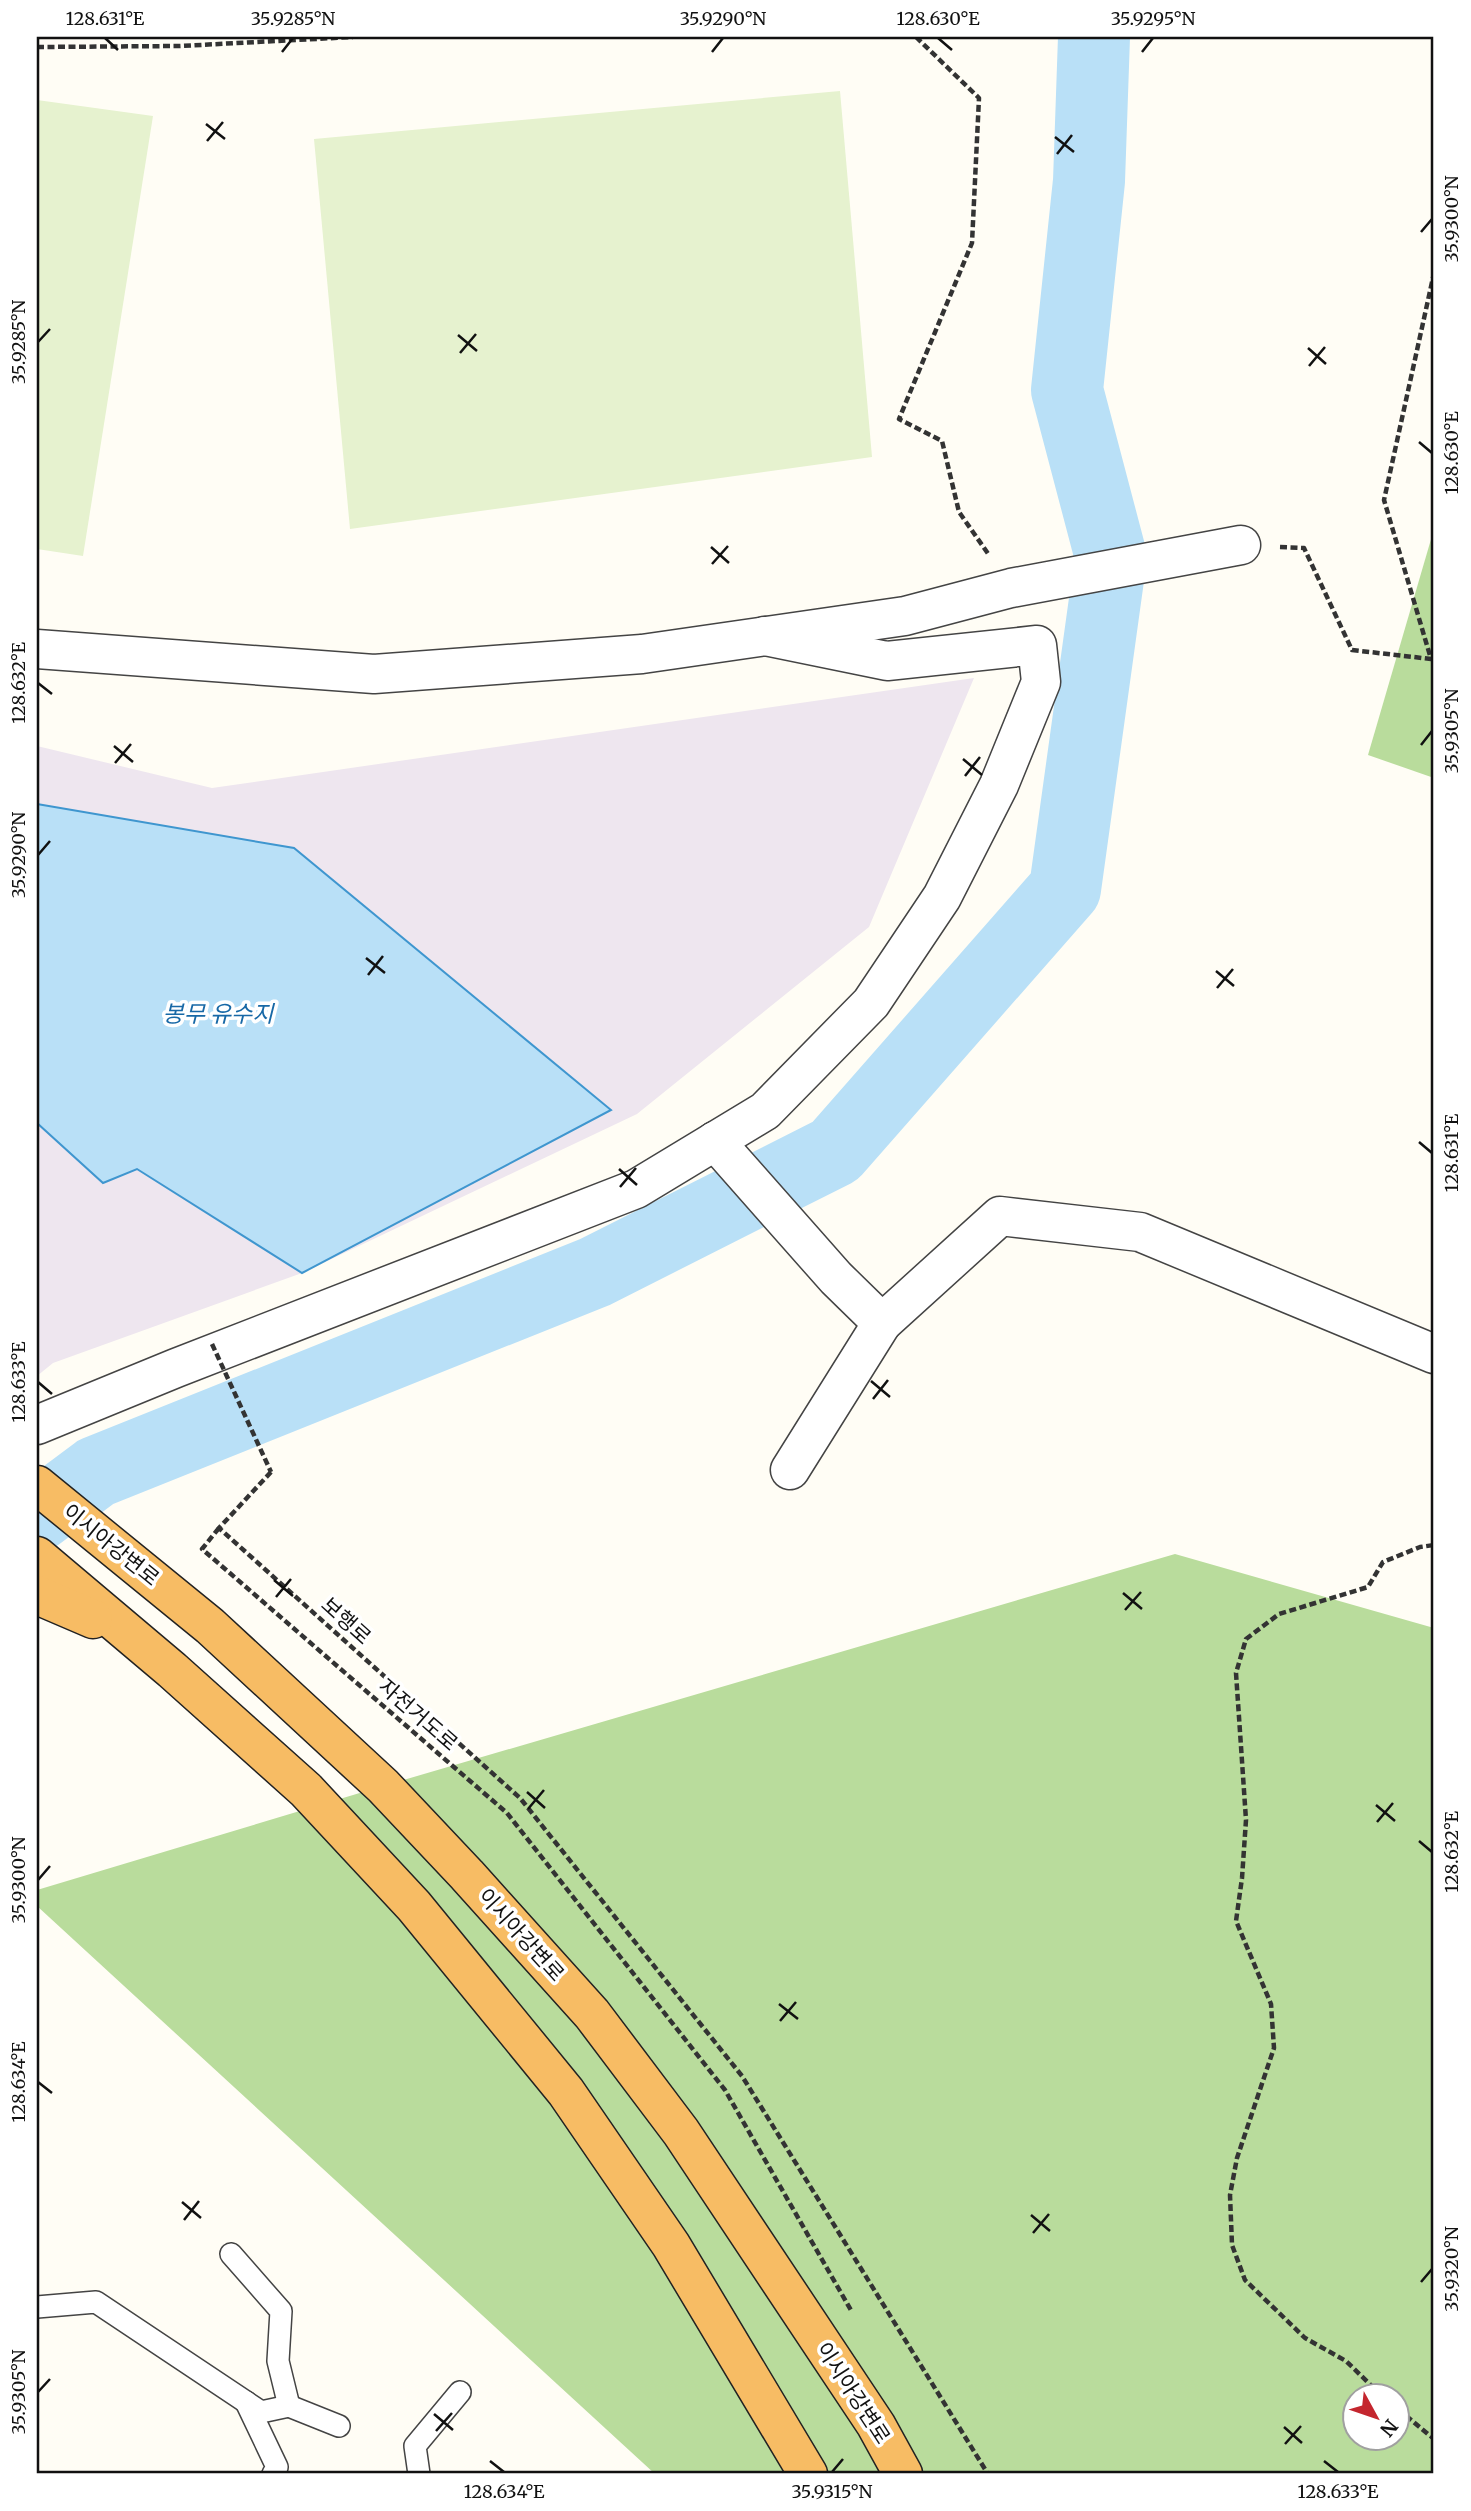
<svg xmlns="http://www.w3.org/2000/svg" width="1471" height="2511" font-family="Merriweather,'Noto Sans KR',serif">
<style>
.industrial{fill:#eee6ef}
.forest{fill:#b9dc9c;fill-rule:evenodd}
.pitch{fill:#e6f2cf}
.water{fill:#b9e0f7;stroke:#3f96cf;stroke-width:2}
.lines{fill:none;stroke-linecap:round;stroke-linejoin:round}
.river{stroke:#b9e0f7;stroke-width:72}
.service-casing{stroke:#444;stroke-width:24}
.minor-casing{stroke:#444;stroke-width:41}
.tertiary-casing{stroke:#444;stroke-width:41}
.trunk-casing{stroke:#222;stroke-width:41}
.path{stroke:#333;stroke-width:4.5;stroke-dasharray:7 3.5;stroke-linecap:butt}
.service{stroke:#fff;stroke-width:21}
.minor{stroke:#fff;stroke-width:38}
.tertiary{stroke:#fff;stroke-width:38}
.trunk{stroke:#f7bc64;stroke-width:38}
.path-bridge{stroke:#333;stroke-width:4.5;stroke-dasharray:7 3.5;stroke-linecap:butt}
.ticks{fill:none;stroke:#111;stroke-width:2.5}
.labels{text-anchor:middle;stroke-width:7;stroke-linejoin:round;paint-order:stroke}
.street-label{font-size:21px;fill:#111;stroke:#fff}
.water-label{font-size:23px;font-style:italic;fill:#1768a6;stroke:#fff}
.neatline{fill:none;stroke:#111;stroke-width:2.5}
.ticks-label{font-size:18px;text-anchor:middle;fill:#111}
</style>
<rect width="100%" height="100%" fill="#fffdf5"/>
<path class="industrial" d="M974,678L869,927L637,1114L302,1273L53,1363L37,1376V746L212,788Z"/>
<g class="forest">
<path d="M1434,529V778L1368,755Z"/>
<path d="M1175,1554L1434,1628V2474H655L37,1906V1890L383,1786ZM1356,2396H1398V2438H1356Z"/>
</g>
<g class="pitch">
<path d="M840,91L872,457L350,529L314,139Z"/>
<path d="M37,100L153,116L83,556L37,549Z"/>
</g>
<path class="water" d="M37,804L294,848L611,1110L302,1273L137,1169L103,1183L37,1123Z"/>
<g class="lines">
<path class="river" d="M37,1516L96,1472L595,1272L835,1151L1065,889L1111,557L1067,390L1089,181L1094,37"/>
<defs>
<g id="service">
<path d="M231,2254L281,2311L278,2361L289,2406"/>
<path d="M37,2307L96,2302L261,2412L289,2406L339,2426"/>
<path d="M246,2402L277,2467L273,2474"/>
<path d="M419,2474L415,2446L460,2392"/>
</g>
<g id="minor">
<path d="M37,649L374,674L642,654L905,616L1011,588L1241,545"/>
<path d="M715,1141L836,1278L882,1323L1000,1216L1140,1232L1434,1354"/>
<path d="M790,1470L882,1323"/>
</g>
<path id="tertiary" d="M37,1425L176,1368L636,1189L765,1111L871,1003L942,897L999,785L1041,682L1037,645L887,661L765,636"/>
<g id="trunk">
<path d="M37,1485L210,1626L383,1786L467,1875L592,2014L681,2132L876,2425L903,2474"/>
<path d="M37,1556L172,1670L306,1790L414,1906L566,2092L671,2245L808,2474"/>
<path d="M37,1595L93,1619"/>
</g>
</defs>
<use href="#service" class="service-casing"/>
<use href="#minor" class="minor-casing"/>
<use href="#tertiary" class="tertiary-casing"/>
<use href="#trunk" class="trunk-casing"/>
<g class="path">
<path d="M916,37L979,98L972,243L899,419L942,441L959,512L989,555"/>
<path d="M37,47L180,46L353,37"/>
<path d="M1280,547L1304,548L1352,650L1431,659L1384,500L1434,273"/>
<path d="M271,1472L219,1528L520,1798L742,2076L988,2474"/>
<path d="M219,1528L202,1549L507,1813L725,2090L852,2312"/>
<path d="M1382,2396L1346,2361L1305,2338L1245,2280L1232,2245L1230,2195L1237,2158L1274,2048L1271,2004L1236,1921L1242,1878L1246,1820L1236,1673L1246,1639L1279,1614L1368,1587L1383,1562L1420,1547L1434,1545"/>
<path d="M1398,2409L1434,2439"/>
</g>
<use href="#service" class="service"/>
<use href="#minor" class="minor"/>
<use href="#tertiary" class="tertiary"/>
<use href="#trunk" class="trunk"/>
<path class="path-bridge" d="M212,1344L271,1472"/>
</g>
<path class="ticks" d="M105,38L118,50M938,38L952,50M282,52L293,38M712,52L723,38M1142,52L1153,38M206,124L225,139M1055,137L1074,152M207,141L223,122M1057,154L1072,135M1421,232L1432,219M458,335L477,351M38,342L50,329M1308,348L1326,364M460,353L476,334M1309,366L1325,347M1419,442L1432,453M711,547L729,563M712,564L728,546M38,683L52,694M1421,745L1432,731M114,746L133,762M963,759L982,775M115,763L131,744M965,776L980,757M38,855L50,841M366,958L385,973M1216,971L1234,986M368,975L383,956M1217,988L1233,969M1419,1142L1432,1153M619,1169L637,1185M620,1187L636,1168M871,1381L890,1397M38,1382L52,1394M873,1399L888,1380M274,1580L293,1596M1123,1593L1142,1609M276,1597L291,1579M1125,1610L1141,1592M527,1792L545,1808M1376,1805L1395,1821M528,1809L544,1790M1377,1822L1393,1803M1419,1841L1432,1852M38,1880L50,1866M779,2004L798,2019M780,2021L796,2002M38,2082L52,2093M182,2202L201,2218M1031,2215L1050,2231M184,2220L199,2201M1033,2233L1049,2214M1421,2282L1432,2269M38,2392L50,2379M434,2414L453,2430M1284,2427L1302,2443M436,2431L452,2413M1285,2444L1301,2426M490,2461L504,2472M1324,2461L1338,2472M832,2472L843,2459"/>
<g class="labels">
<g class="street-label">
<text transform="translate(111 1545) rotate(39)" y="7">이시아강변로</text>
<text transform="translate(346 1621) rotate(42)" y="7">보행로</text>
<text transform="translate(418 1715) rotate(41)" y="7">자전거도로</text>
<text transform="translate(521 1935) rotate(48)" y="7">이시아강변로</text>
<text transform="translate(853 2393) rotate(57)" y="7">이시아강변로</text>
</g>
<g class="water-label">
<text x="218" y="1022">봉무 유수지</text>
</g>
</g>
<rect width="1471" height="2511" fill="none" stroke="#ffffff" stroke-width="77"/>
<g transform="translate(1376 2417) rotate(130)"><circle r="33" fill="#ffffff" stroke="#a0a0a0" stroke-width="2"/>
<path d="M0-5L12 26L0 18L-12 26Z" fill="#c4262e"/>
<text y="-10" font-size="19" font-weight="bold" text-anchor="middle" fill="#111111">N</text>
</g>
<rect x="38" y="38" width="1394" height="2434" class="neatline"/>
<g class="ticks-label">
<text x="105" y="25">128.631°E</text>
<text x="293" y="25">35.9285°N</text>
<text x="723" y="25">35.9290°N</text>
<text x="938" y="25">128.630°E</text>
<text x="1153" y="25">35.9295°N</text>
<text transform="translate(1452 219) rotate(-90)" y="6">35.9300°N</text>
<text transform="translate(19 342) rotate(-90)" y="6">35.9285°N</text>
<text transform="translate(1452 453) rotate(-90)" y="6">128.630°E</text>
<text transform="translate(19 683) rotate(-90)" y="6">128.632°E</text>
<text transform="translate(1452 731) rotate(-90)" y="6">35.9305°N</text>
<text transform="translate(19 855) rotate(-90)" y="6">35.9290°N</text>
<text transform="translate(1452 1153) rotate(-90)" y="6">128.631°E</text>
<text transform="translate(19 1382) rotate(-90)" y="6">128.633°E</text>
<text transform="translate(1452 1852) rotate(-90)" y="6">128.632°E</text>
<text transform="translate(19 1880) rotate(-90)" y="6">35.9300°N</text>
<text transform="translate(19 2082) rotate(-90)" y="6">128.634°E</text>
<text transform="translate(1452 2269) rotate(-90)" y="6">35.9320°N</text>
<text transform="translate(19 2392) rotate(-90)" y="6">35.9305°N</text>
<text x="504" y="2498">128.634°E</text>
<text x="832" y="2498">35.9315°N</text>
<text x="1338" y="2498">128.633°E</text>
</g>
</svg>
